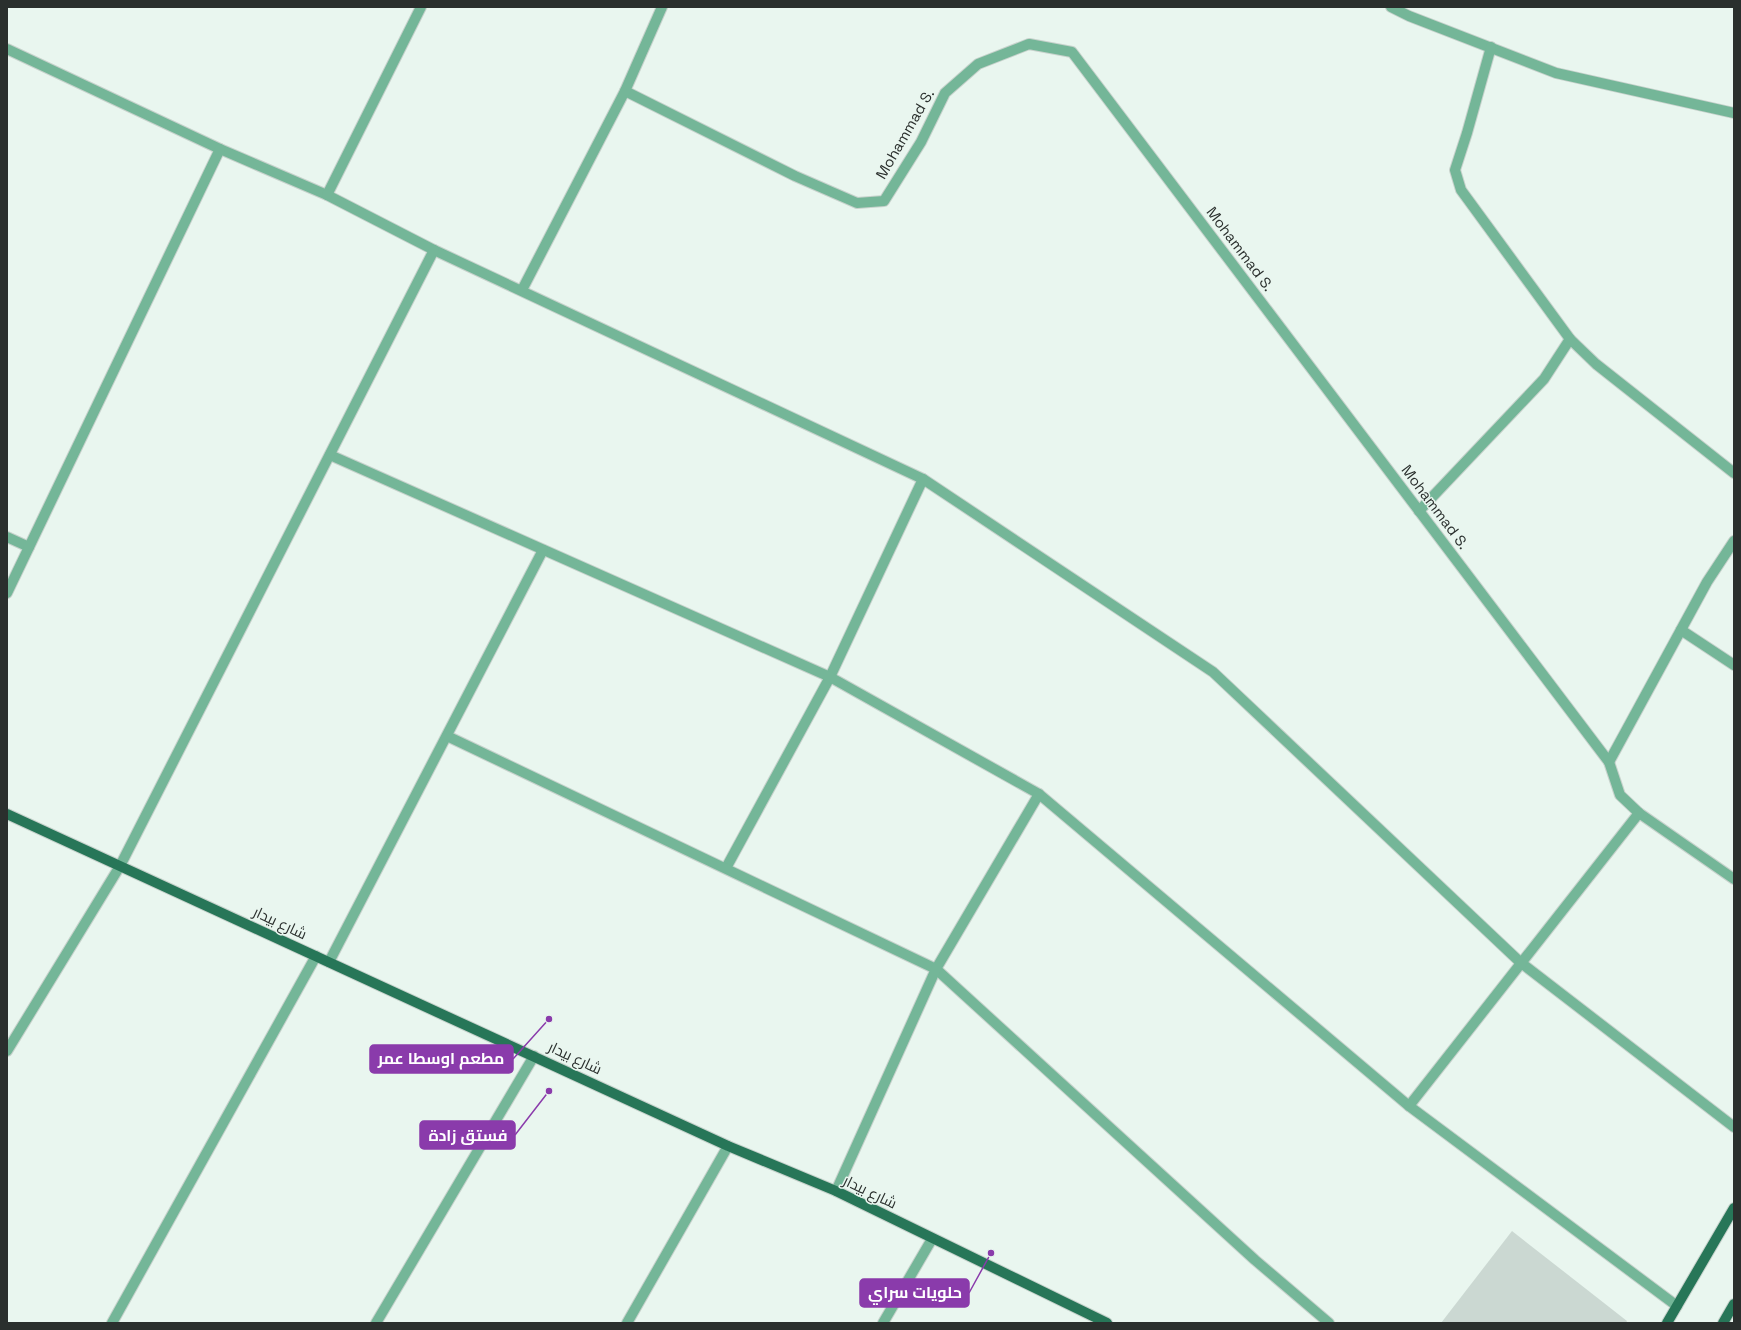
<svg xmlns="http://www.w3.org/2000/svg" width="1741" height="1330" font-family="'Space Grotesk',Cairo,sans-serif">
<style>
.building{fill:#cbd8d2}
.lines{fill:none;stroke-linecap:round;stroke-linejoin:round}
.minor-casing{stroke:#c7d2cc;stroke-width:12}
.major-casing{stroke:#c7d2cc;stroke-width:12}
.minor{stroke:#74b698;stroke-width:10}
.major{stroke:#277658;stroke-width:10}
.labels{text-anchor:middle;stroke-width:3;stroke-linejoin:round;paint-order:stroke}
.street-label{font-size:15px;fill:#2a2f2d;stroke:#e9f6ef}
.leader{fill:none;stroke:#8a3bab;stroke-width:1.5}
.callout-dot{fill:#8a3bab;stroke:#e9f6ef;stroke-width:1.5}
.callout{fill:#8a3bab;stroke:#8a3bab;stroke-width:1.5}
.callout-label{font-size:16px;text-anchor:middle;font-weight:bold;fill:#fff}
</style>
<rect width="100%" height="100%" fill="#e9f6ef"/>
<path class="building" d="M1512,1231L1627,1321L1626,1323H1441Z"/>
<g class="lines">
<defs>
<g id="minor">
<path d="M1391,7L1409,16L1556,73L1734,113"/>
<path d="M1491,47L1467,133L1455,170L1461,190L1570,339"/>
<path d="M7,49L220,149L327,195L434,250L923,479L830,677L726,868"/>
<path d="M625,91L795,176L857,203L884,201L921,142L945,93L978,64L1029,44L1072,52L1609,762L1620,795L1639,813L1734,879"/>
<path d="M327,195L421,7"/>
<path d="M522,290L625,91L662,7"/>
<path d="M330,455L830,677L1039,794L1409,1106L1677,1306"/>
<path d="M923,479L1213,672L1520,962L1734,1127"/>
<path d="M1419,511L1544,379L1570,339L1596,364L1734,473"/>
<path d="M7,537L29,547"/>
<path d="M7,593L220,149"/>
<path d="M1681,630L1734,665"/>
<path d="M447,736L936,969L1255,1260L1329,1323"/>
<path d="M1609,762L1707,582L1734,541"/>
<path d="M329,962L543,550"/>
<path d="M7,1051L120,866L434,250"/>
<path d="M1409,1106L1639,813"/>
<path d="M836,1191L936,969L1039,794"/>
<path d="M112,1323L316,956"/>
<path d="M376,1323L534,1056"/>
<path d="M627,1323L728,1146"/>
<path d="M883,1323L932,1239"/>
</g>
<g id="major">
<path d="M7,814L728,1146L836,1191L1107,1323"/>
<path d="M1667,1323L1734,1208"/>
<path d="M1723,1323L1734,1304"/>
</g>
</defs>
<use href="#minor" class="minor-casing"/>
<use href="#major" class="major-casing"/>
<use href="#minor" class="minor"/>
<use href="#major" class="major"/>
</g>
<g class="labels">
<g class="street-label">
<text transform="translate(905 134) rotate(-60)" y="5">Mohammad S.</text>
<text transform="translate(1240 249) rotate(53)" y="5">Mohammad S.</text>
<text transform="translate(1435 507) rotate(53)" y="5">Mohammad S.</text>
<text transform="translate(280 923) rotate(25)" y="5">شارع بيدار</text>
<text transform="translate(575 1058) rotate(25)" y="5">شارع بيدار</text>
<text transform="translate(870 1192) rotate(26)" y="5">شارع بيدار</text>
</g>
</g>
<path class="leader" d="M549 1019L513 1059M549 1091L515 1135M991 1253L969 1293"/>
<g class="callout-dot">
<circle cx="549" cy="1019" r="4"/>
<circle cx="549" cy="1091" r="4"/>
<circle cx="991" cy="1253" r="4"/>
</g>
<g class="callout">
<rect x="370" y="1045" width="143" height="28" rx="4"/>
<rect x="420" y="1121" width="95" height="28" rx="4"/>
<rect x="860" y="1279" width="109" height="28" rx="4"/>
</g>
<g class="callout-label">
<text x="441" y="1064">مطعم اوسطا عمر</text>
<text x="468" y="1141">فستق زادة</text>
<text x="915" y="1298">حلويات سراي</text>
</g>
<rect width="1741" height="1330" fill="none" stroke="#2a2f2d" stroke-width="16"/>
</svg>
